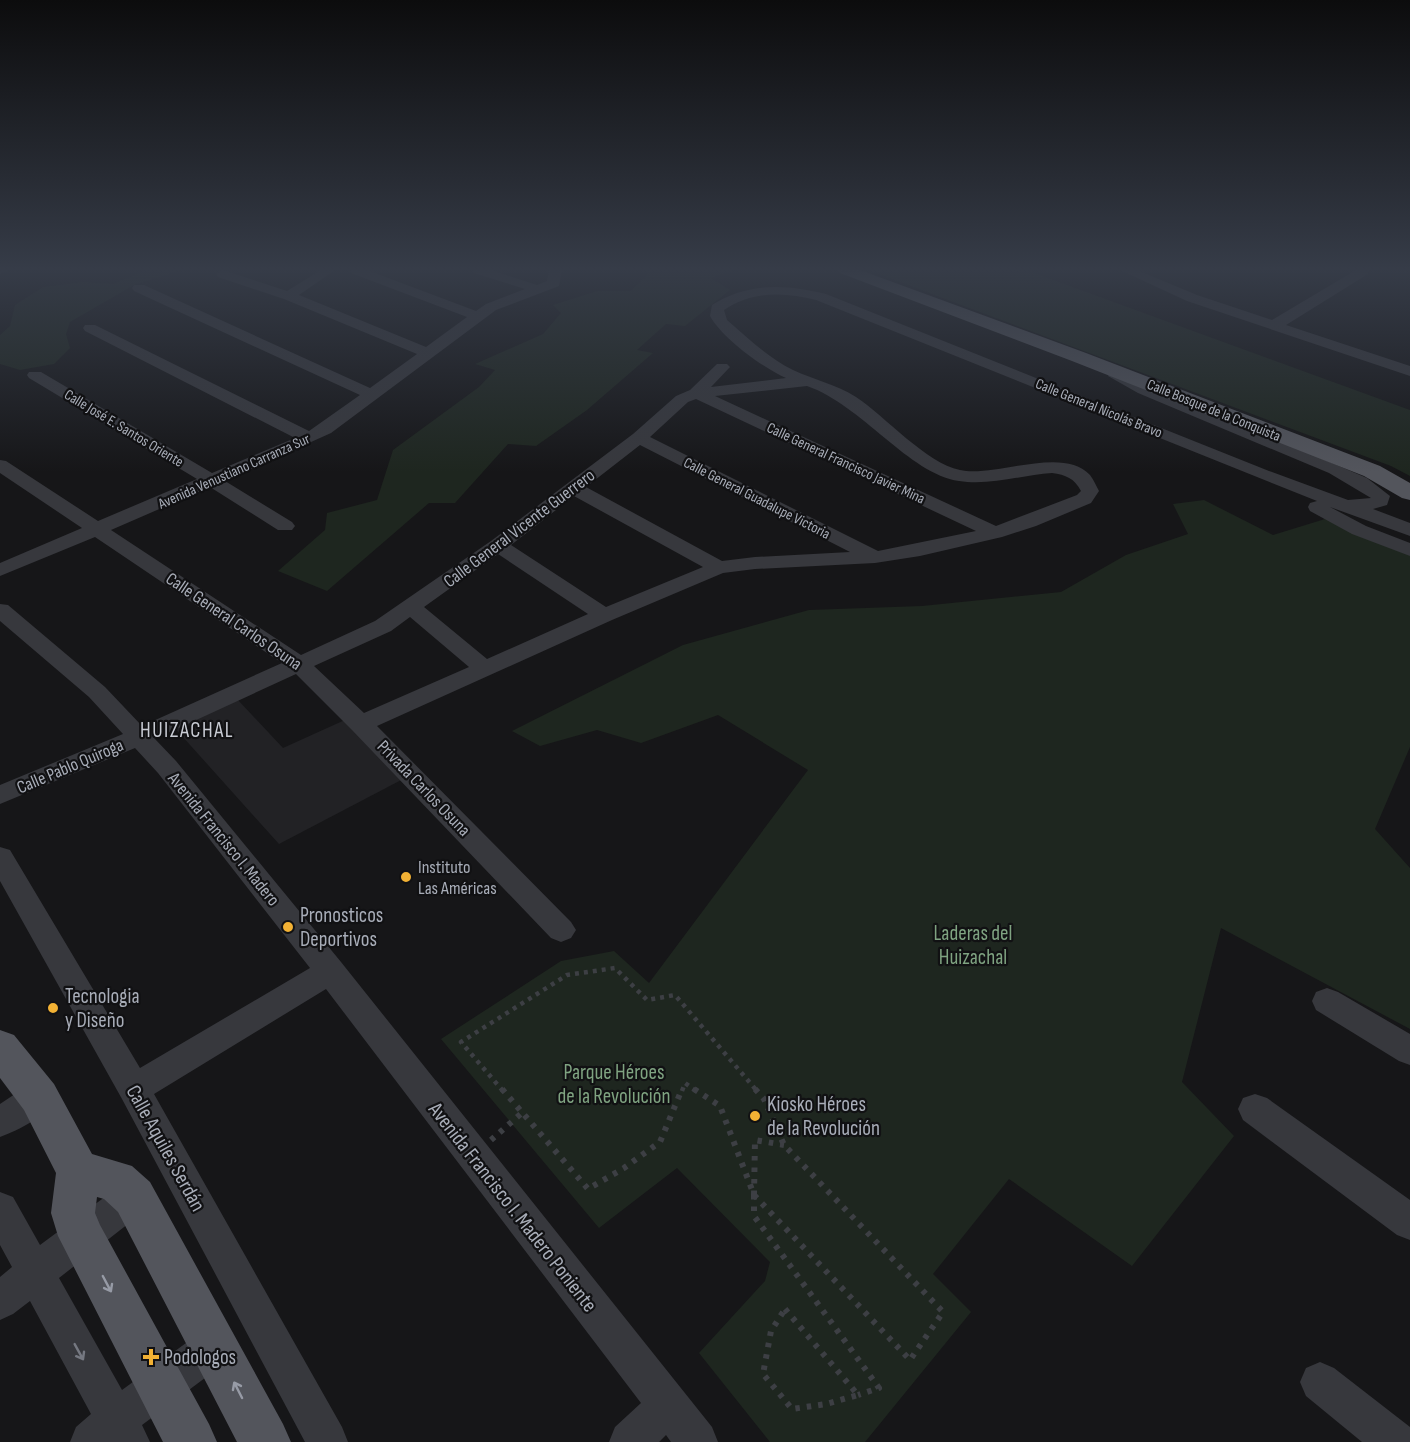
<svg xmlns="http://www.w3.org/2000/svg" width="1410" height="1442" font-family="'Sofia Sans Condensed',sans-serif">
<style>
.built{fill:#222225}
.green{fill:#1e261f}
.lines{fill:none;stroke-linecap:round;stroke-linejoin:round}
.path-far1{stroke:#3d3f44;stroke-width:4.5;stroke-dasharray:4 5;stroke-linecap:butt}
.path{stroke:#3d3f44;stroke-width:6;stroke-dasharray:4.5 7;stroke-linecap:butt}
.minor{fill:#37383d;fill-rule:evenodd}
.major{fill:#53555c;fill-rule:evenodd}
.oneway{stroke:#979ba6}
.oneway2{stroke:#757881}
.poi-dot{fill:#f2b134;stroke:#111113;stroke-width:2}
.labels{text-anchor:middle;stroke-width:4.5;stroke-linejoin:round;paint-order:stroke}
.far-street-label{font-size:15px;fill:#a8adb8;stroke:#111113}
.street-label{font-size:18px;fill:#a8adb8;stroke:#111113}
.poi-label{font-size:18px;fill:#a8adb8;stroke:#111113;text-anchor:start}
.quarter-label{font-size:21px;letter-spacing:1.5px;fill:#c9ccd4;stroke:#111113}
.near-poi-label{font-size:21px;fill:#a8adb8;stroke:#111113;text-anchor:start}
.near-park-label{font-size:21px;fill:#7fa381;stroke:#111113}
.near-street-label{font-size:21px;fill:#a8adb8;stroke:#111113}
</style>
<rect width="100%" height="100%" fill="#161618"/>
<path class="built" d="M237,699L283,748L347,719L405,778L279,844L173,726Z"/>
<g class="green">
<path d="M146,270H183L134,285L70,322L66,334L70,348L54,364L20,370L0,364V335L10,326L15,305L43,287L83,282L113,284Z"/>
<path d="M646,270H734L711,278L730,290L685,326L666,324L637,350L653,353L587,410L536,446L508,444L455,503H429L327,591L278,571L325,530L327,513L377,500L393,450L479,387L495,370L475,364L543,334L561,313L553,305L597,291H631L647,275Z"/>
<path d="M868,270H1026L1410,410V476L1391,466Z"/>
<path d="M1204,500L1273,535L1325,519L1410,554V747L1375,829L1410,868V1029L1221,928L1182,1082L1234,1136L1132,1266L1009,1179L933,1274L971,1312L865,1442H770L699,1353L765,1281L770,1262L677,1168L599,1228L441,1039L561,961L614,951L649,983L808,770L718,715L641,743L597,730L540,746L512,731L683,645L809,610L922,606L1061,592L1126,555L1188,534L1173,504Z"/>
</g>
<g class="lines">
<g class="path-far1">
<path d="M503,1091L461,1042L567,975L615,968L647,1000L675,995L757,1091"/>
<path d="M682,1091L685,1083L696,1091"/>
</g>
<g class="path">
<path d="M502,1089L588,1189L624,1168L660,1142L682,1089"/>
<path d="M694,1089L720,1106L754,1195"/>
<path d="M755,1089L764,1099L784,1145"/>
<path d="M491,1140L523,1112"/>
<path d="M754,1195L910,1360L943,1312L784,1145"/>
<path d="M754,1195V1216L879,1388L858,1395"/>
<path d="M754,1195L755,1140L784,1145"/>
<path d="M785,1309L858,1395L826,1404L792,1409L763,1374L771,1331Z"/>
</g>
<g class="minor">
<path d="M0,270H9L0,274Z"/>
<path d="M223,270L287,291L321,270H335L299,295L426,347L467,317L351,273L350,270H367L476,311L486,304L525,289L474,273L473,270H491L537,285L547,281L549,270H562L559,286L496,310L331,433L225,481L292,522L295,526L292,530H278L210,487L111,530L301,655L375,621L491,541L633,434L676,396L690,390L717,364H727L730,367L711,387L786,378C763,368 722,338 710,316L712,305C748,282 786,284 826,294L1269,471L1348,500L1371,498L1329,473L1138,393L1108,376L1110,373H1122L1367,478L1390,496L1387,505L1373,509L1410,523V536L1330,507L1366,526L1410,543V556L1352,534L1310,511L1308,507L1310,503L1317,501L816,300C784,292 752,291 724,310L727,320C748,338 768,358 793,370C814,380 836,384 856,397C886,417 926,463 960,470C994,478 1063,445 1090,475C1094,480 1096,486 1099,491L1091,503L1036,526L1002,537L920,556L875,563L755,569L723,573L612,620L377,726L571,922L576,930L571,938L561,942L551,938L352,730L296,674L155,739L176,761L341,962L712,1427L718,1442H671L666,1435L659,1442H609L615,1427L641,1403L326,989L154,1094L342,1427L348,1442H305L122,1099L0,881V847L10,850L140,1068L310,968L158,773L135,748L0,804V785L123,734L89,697L0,621V604L8,605L105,687L142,726L282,663L95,537L0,576V563L82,528L0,473V460L6,461L98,521L197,479L29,378L27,375L29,372H41L212,473L295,438L85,331L83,328L85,325H95L309,431L360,395L134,291L132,288L134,285H144L370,388L417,354L284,299L218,277L216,274ZM807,386C862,405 909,474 959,481C989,486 1022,475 1052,473C1066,475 1074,478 1081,491L1077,495L996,526L715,396ZM696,399L976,531L878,551L650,437L688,402ZM640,445L850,552L755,557L722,561L586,487ZM574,496L703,567L606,607L511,545ZM498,554L588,614L487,659L424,607ZM410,617L469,667L364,713L314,666L391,631Z"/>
<path d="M1120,270H1137L1197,295L1272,320L1356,270H1369L1368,274L1286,325L1410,366V376L1187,301Z"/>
<path d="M1327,988L1338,992L1410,1034V1065L1399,1061L1316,1010L1312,1001L1316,992Z"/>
<path d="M39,1082L51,1086L56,1097C47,1116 19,1130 0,1137V1104L27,1086Z"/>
<path d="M1255,1094L1267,1098L1410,1200V1240L1397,1235L1243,1120L1238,1109L1243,1098Z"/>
<path d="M134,1180L147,1185L152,1197L147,1209L59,1278L122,1390L201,1332L215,1326L229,1332L235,1346L229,1360L142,1425L150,1442H70L76,1427L91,1414L30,1301L13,1314L0,1320V1277L12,1267L0,1245V1192L13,1197L40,1245L121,1185Z"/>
<path d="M1320,1362L1334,1368L1410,1427V1442H1362L1306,1396L1300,1382L1306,1368Z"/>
</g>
<g class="major">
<path d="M838,270H860L1086,353L1380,466L1410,483V500L1402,498L1364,476L1072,361L840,273Z"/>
<path d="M0,1030L14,1035L54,1084L92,1154L132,1166L150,1182L283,1424L291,1442H237L118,1212L104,1199L97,1197L95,1213L100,1225L209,1424L217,1442H163L58,1236L51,1213L56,1173L24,1110L0,1078Z"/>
</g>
</g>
<defs><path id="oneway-shaft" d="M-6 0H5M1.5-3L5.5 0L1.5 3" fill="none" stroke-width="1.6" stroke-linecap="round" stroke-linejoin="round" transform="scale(1.5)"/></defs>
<g class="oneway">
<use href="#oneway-shaft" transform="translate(107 1284) rotate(62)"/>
<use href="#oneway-shaft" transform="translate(238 1390) rotate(-117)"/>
</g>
<use class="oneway2" href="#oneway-shaft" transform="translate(79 1352) rotate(61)"/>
<linearGradient id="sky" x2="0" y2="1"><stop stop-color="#0c0c0d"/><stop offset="0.57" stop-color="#363c48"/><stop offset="1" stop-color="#363c48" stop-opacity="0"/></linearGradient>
<rect width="1410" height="472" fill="url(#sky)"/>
<g class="poi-dot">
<circle cx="406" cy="877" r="6"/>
<circle cx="288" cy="927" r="6"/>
<circle cx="53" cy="1008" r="6"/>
<circle cx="755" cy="1116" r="6"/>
<path d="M148 1348h6v6h6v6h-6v6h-6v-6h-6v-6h6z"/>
</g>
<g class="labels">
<g class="far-street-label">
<text transform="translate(1099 408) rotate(22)" y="5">Calle General Nicolás Bravo</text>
<text transform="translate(1214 410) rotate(22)" y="5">Calle Bosque de la Conquista</text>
<text transform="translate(124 428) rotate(31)" y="5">Calle José E. Santos Oriente</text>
<text transform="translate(846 463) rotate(25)" y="5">Calle General Francisco Javier Mina</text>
<text transform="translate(234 471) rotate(-24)" y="5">Avenida Venustiano Carranza Sur</text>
<text transform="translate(757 498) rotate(27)" y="5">Calle General Guadalupe Victoria</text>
</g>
<g class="street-label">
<text transform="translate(519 528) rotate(-37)" y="6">Calle General Vicente Guerrero</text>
<text transform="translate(234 621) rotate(34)" y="6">Calle General Carlos Osuna</text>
<text transform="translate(70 766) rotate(-23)" y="6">Calle Pablo Quiroga</text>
<text transform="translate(424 788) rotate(46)" y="6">Privada Carlos Osuna</text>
<text transform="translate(224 839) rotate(51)" y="6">Avenida Francisco I. Madero</text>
</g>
<g class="poi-label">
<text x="418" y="873">Instituto<tspan x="418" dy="21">Las Américas</tspan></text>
</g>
<g class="quarter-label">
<text x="187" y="737">HUIZACHAL</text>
</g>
<g class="near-poi-label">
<text x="300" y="922">Pronosticos<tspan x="300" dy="24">Deportivos</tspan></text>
<text x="65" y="1003">Tecnologia<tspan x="65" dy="24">y Diseño</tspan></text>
<text x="767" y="1111">Kiosko Héroes<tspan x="767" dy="24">de la Revolución</tspan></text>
<text x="164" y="1364">Podologos</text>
</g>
<g class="near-park-label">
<text x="973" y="940">Laderas del<tspan x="973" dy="24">Huizachal</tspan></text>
<text x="614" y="1079">Parque Héroes<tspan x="614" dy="24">de la Revolución</tspan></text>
</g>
<g class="near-street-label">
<text transform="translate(166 1148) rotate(61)" y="7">Calle Aquiles Serdán</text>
<text transform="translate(513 1207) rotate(52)" y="7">Avenida Francisco I. Madero Poniente</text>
</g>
</g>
</svg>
